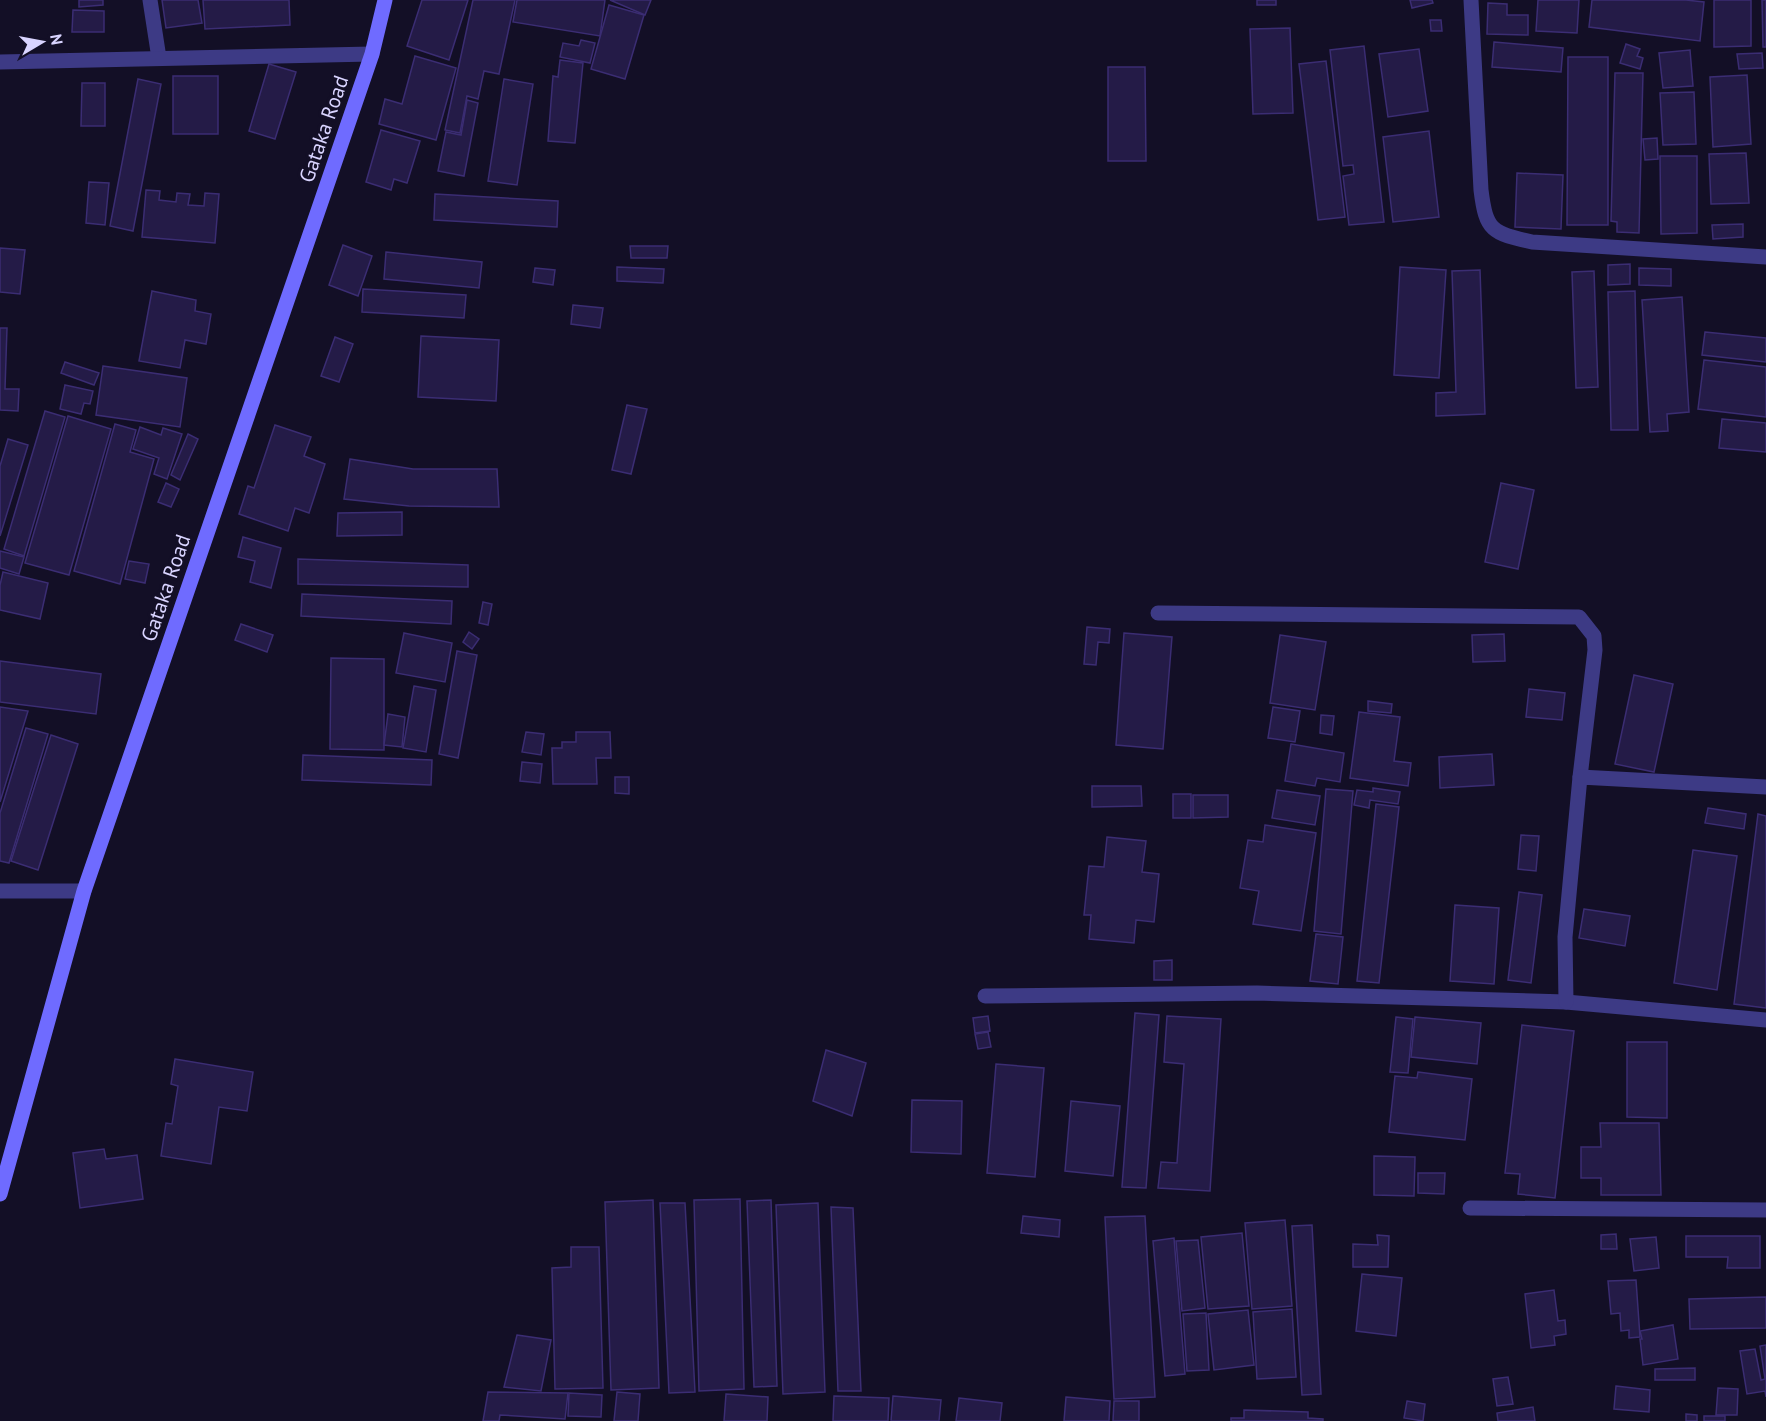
<svg xmlns="http://www.w3.org/2000/svg" width="1766" height="1421" font-family="'PT Sans',sans-serif">
<style>
.building{fill:#241b47;stroke:#3b2d73;stroke-width:1.5}
.lines{fill:none;stroke-linecap:round;stroke-linejoin:round}
.lane{stroke:#3d3a85;stroke-width:15}
.street{stroke:#3d3a85;stroke-width:15}
.secondary{stroke:#6f6bff;stroke-width:15}
.labels{text-anchor:middle;stroke-width:6;stroke-linejoin:round;paint-order:stroke}
.street-label{font-size:21px;fill:#d9d4ff;stroke:#130f26}
</style>
<rect width="100%" height="100%" fill="#130f26"/>
<g class="building">
<path d="M79,0H103V5L79,7Z"/>
<path d="M162,0H198L202,23L166,28Z"/>
<path d="M203,0H289L290,25L205,29Z"/>
<path d="M422,0H468L449,60L407,46Z"/>
<path d="M473,0H515L499,74L484,71L478,99L467,96L460,133L445,130Z"/>
<path d="M517,0H605L600,36L513,22Z"/>
<path d="M610,0H651L645,15Z"/>
<rect x="1257" y="0" width="19" height="5"/>
<path d="M1410,0H1432L1433,3L1412,8Z"/>
<path d="M1538,0H1579L1577,33L1536,31Z"/>
<path d="M1592,0H1686L1704,2L1700,41L1589,27Z"/>
<path d="M1714,0H1751V46L1714,47Z"/>
<path d="M1762,0H1766V47H1763Z"/>
<path d="M1488,3L1507,4V15H1528V35L1487,34Z"/>
<path d="M609,5L644,15L625,79L591,69Z"/>
<path d="M73,10L104,11V32H72Z"/>
<path d="M1430,20H1441L1442,31H1431Z"/>
<path d="M1290,28L1293,113L1253,114L1250,29Z"/>
<path d="M581,40L595,43L590,63L560,57L563,43L579,46Z"/>
<path d="M1494,42L1563,48L1561,72L1492,67Z"/>
<path d="M1626,44L1640,49L1637,56L1643,58L1640,69L1620,63Z"/>
<path d="M1364,46L1384,222L1349,225L1343,176L1354,174L1353,165L1343,166L1330,50Z"/>
<path d="M1419,49L1428,111L1388,117L1379,54Z"/>
<path d="M1690,50L1693,86L1663,88L1659,53Z"/>
<path d="M1762,53L1763,68L1739,69L1737,54Z"/>
<path d="M415,56L456,68L436,140L379,124L385,99L402,104Z"/>
<path d="M1568,57H1608V225H1567Z"/>
<path d="M560,60L583,63L575,143L548,141L553,76L558,77Z"/>
<path d="M1326,61L1345,217L1318,220L1299,64Z"/>
<path d="M269,64L296,72L275,139L249,131Z"/>
<path d="M1108,67H1145L1146,161H1108Z"/>
<path d="M1615,73H1643L1639,233L1617,232V222L1611,221Z"/>
<path d="M1747,75L1751,144L1713,147L1710,77Z"/>
<rect x="173" y="76" width="45" height="58"/>
<path d="M138,79L161,84L133,231L110,226Z"/>
<path d="M504,79L533,84L517,185L488,181Z"/>
<path d="M82,83H105V126H81Z"/>
<path d="M1694,92L1696,144L1663,145L1660,93Z"/>
<path d="M467,100L478,103L464,176L438,171L446,132L461,135Z"/>
<path d="M381,130L420,141L407,183L394,179L391,190L366,182Z"/>
<path d="M1429,131L1439,217L1393,222L1383,137Z"/>
<path d="M1657,138L1658,159L1645,160L1643,139Z"/>
<path d="M1746,153L1749,203L1711,204L1709,154Z"/>
<path d="M1660,156H1697V233L1661,234Z"/>
<path d="M1517,173L1563,175L1561,229L1515,227Z"/>
<path d="M89,182L109,183L105,225L86,223Z"/>
<path d="M146,190L160,191L159,200L176,202L177,193L190,194L188,205L204,206L205,193L219,194L215,243L142,237Z"/>
<path d="M435,194L558,201L557,227L434,220Z"/>
<path d="M1743,224V237L1713,239L1712,225Z"/>
<path d="M343,245L372,256L358,296L329,285Z"/>
<path d="M630,246H668L667,258H631Z"/>
<path d="M0,248L25,250L20,294L0,292Z"/>
<path d="M386,252L482,262L479,288L384,279Z"/>
<path d="M1630,264V284L1608,285V265Z"/>
<path d="M617,267L664,269L663,283L617,281Z"/>
<path d="M1400,267L1446,270L1439,378L1394,375Z"/>
<path d="M535,268L555,270L553,285L533,282Z"/>
<path d="M1639,268L1671,269V286L1639,285Z"/>
<path d="M1480,270L1485,414L1436,416V393L1456,392L1452,271Z"/>
<path d="M1594,271L1598,387L1576,388L1572,272Z"/>
<path d="M363,289L466,295L464,318L362,312Z"/>
<path d="M152,291L196,300L195,311L211,314L206,344L185,340L180,368L139,361Z"/>
<path d="M1635,291L1638,430H1611L1608,292Z"/>
<path d="M1682,297L1689,412L1667,414L1668,431L1650,432L1642,300Z"/>
<path d="M573,305L603,308L600,328L571,324Z"/>
<path d="M0,328H7L5,389H19L18,411L0,410Z"/>
<path d="M1705,332L1766,338V362L1702,355Z"/>
<path d="M421,336L499,340L496,401L418,397Z"/>
<path d="M335,337L353,344L339,382L321,376Z"/>
<path d="M1704,360L1766,367V417L1698,409Z"/>
<path d="M65,362L99,373L94,385L61,373Z"/>
<path d="M103,366L187,378L180,427L96,415Z"/>
<path d="M65,385L93,391L90,404L84,403L81,414L60,409Z"/>
<path d="M627,405L647,409L631,474L612,470Z"/>
<path d="M45,411L65,417L24,556L4,549Z"/>
<path d="M68,416L111,429L69,575L25,563Z"/>
<path d="M1722,419L1766,423V452L1719,448Z"/>
<path d="M115,424L136,430L130,452L154,459L120,584L74,571Z"/>
<path d="M275,425L311,437L304,456L325,464L309,513L295,508L288,531L239,514L248,486L254,488Z"/>
<path d="M140,427L161,435L163,428L182,434L167,479L154,474L159,458L133,449Z"/>
<path d="M188,434L198,439L180,480L171,475Z"/>
<path d="M8,439L28,445L0,536V466Z"/>
<path d="M350,459L413,469H497L499,507L409,506L344,499Z"/>
<path d="M166,483L179,489L171,507L158,502Z"/>
<path d="M1501,483L1534,490L1518,569L1485,562Z"/>
<path d="M402,512V535L337,536L338,513Z"/>
<path d="M243,537L281,548L271,588L250,582L255,561L238,557Z"/>
<path d="M0,551L24,557L19,574L0,568Z"/>
<path d="M298,559L468,565V587L298,584Z"/>
<path d="M129,561L149,564L145,583L125,579Z"/>
<path d="M3,572L48,583L40,619L0,610V585Z"/>
<path d="M302,594L452,601L451,624L301,616Z"/>
<path d="M483,602L492,604L488,625L479,623Z"/>
<path d="M241,624L273,635L267,652L235,640Z"/>
<path d="M1087,627L1110,629L1109,643L1098,642L1096,665L1084,664Z"/>
<path d="M469,632L479,639L472,649L463,642Z"/>
<path d="M404,633L452,643L445,682L396,673Z"/>
<path d="M1124,633L1172,637L1163,749L1116,745Z"/>
<path d="M1504,634L1505,661L1473,662L1472,635Z"/>
<path d="M1280,635L1326,642L1315,710L1270,703Z"/>
<path d="M457,651L477,655L458,758L439,754Z"/>
<path d="M331,658L384,659V750L330,749Z"/>
<path d="M0,661L101,674L96,714L0,702Z"/>
<path d="M1634,675L1673,684L1654,772L1615,764Z"/>
<path d="M414,686L436,690L426,752L403,748Z"/>
<path d="M1529,689L1565,693L1562,720L1526,717Z"/>
<path d="M1368,701L1392,704L1391,713L1368,711Z"/>
<path d="M0,707L28,711L0,802Z"/>
<path d="M1273,707L1300,711L1295,742L1268,738Z"/>
<path d="M1359,712L1400,717L1394,761L1411,763L1408,786L1350,778Z"/>
<path d="M388,714L405,717L402,747L384,745Z"/>
<path d="M1321,715L1334,716L1332,735L1320,733Z"/>
<path d="M26,728L48,734L9,863L0,861V813Z"/>
<path d="M526,732L544,734L541,755L522,752Z"/>
<path d="M576,732H610L611,758H596L597,784H553L552,748H562V742H576Z"/>
<path d="M51,735L78,744L38,870L11,861Z"/>
<path d="M1291,744L1344,753L1340,782L1317,778L1315,786L1285,781Z"/>
<path d="M1492,754L1494,785L1440,788L1439,757Z"/>
<path d="M303,755L432,760L431,785L302,780Z"/>
<path d="M522,762L542,764L540,783L520,781Z"/>
<path d="M615,777H629V794L615,793Z"/>
<path d="M1092,786H1141L1142,806L1092,807Z"/>
<path d="M1373,788L1400,792L1398,804L1370,800L1369,808L1354,805L1357,790L1373,792Z"/>
<path d="M1326,789L1353,791L1341,934L1314,931Z"/>
<path d="M1277,790L1320,796L1315,825L1272,818Z"/>
<rect x="1173" y="794" width="18" height="24"/>
<path d="M1193,795H1228V817L1193,818Z"/>
<path d="M1376,804L1399,807L1379,983L1357,981Z"/>
<path d="M1708,808L1746,814L1744,829L1705,823Z"/>
<path d="M1758,814L1766,816V1008L1734,1004Z"/>
<path d="M1265,825L1316,833L1301,931L1253,924L1259,891L1240,888L1248,840L1263,842Z"/>
<path d="M1521,835L1539,836L1536,871L1518,869Z"/>
<path d="M1107,837L1146,841L1142,872L1159,874L1154,922L1136,920L1134,943L1089,939L1091,915H1084L1089,866L1104,867Z"/>
<path d="M1693,850L1737,856L1717,990L1674,983Z"/>
<path d="M1519,892L1542,895L1531,983L1508,980Z"/>
<path d="M1455,905L1499,908L1494,984L1450,981Z"/>
<path d="M1584,909L1630,916L1625,946L1579,938Z"/>
<path d="M1316,934L1343,937L1338,984L1310,981Z"/>
<path d="M1172,960V980H1154V961Z"/>
<path d="M1135,1013L1159,1015L1146,1188L1122,1187Z"/>
<path d="M988,1016L990,1031L975,1033L973,1018Z"/>
<path d="M1167,1016L1221,1019L1210,1191L1158,1188L1161,1162L1177,1163L1184,1064L1164,1062Z"/>
<path d="M1396,1017L1413,1019L1408,1073L1390,1072Z"/>
<path d="M1415,1017L1481,1023L1477,1064L1411,1057Z"/>
<path d="M1522,1025L1574,1031L1555,1198L1518,1194L1520,1174L1505,1173Z"/>
<path d="M988,1032L991,1047L978,1049L975,1034Z"/>
<path d="M1627,1042H1667V1118L1627,1117Z"/>
<path d="M826,1050L866,1063L852,1116L813,1101Z"/>
<path d="M175,1059L253,1072L247,1111L219,1107L211,1164L161,1156L166,1123L172,1124L178,1086L171,1084Z"/>
<path d="M996,1064L1044,1068L1035,1177L987,1173Z"/>
<path d="M1418,1072L1472,1079L1465,1140L1389,1132L1395,1076L1417,1078Z"/>
<path d="M912,1100L962,1101L961,1154L911,1152Z"/>
<path d="M1071,1101L1120,1106L1113,1176L1065,1171Z"/>
<path d="M1600,1123H1659L1661,1195H1601V1178H1581V1147H1601Z"/>
<path d="M104,1149L106,1159L137,1155L143,1199L80,1208L73,1153Z"/>
<path d="M1374,1156L1415,1157L1414,1196L1374,1195Z"/>
<path d="M1418,1173H1445L1444,1194L1418,1193Z"/>
<path d="M740,1199L744,1389L699,1391L694,1200Z"/>
<path d="M653,1200L659,1388L611,1390L605,1202Z"/>
<path d="M771,1200L777,1386L754,1387L747,1201Z"/>
<path d="M660,1203H685L695,1392L669,1393Z"/>
<path d="M818,1203L825,1392L783,1394L776,1205Z"/>
<path d="M831,1207L853,1208L861,1391H838Z"/>
<path d="M1023,1216L1060,1220L1059,1237L1021,1233Z"/>
<path d="M1145,1216L1155,1397L1114,1399L1105,1217Z"/>
<path d="M1285,1220L1292,1306L1252,1309L1245,1223Z"/>
<path d="M1312,1225L1321,1394L1302,1395L1292,1226Z"/>
<path d="M1242,1233L1249,1306L1208,1309L1201,1237Z"/>
<path d="M1616,1234L1617,1249H1601V1235Z"/>
<path d="M1377,1235L1389,1236L1388,1267H1353V1244L1378,1245Z"/>
<path d="M1686,1236H1760V1268H1727L1728,1257H1686Z"/>
<path d="M1656,1237L1659,1268L1634,1271L1630,1239Z"/>
<path d="M1174,1238L1185,1374L1165,1376L1153,1241Z"/>
<path d="M1198,1240L1205,1308L1182,1311L1176,1241Z"/>
<path d="M571,1247H599L603,1388L555,1389L552,1268L571,1267Z"/>
<path d="M1362,1274L1402,1278L1396,1336L1356,1331Z"/>
<path d="M1636,1280L1640,1337L1629,1338V1330L1621,1331L1620,1313L1611,1314L1608,1281Z"/>
<path d="M1554,1290L1558,1321L1565,1320L1566,1334L1554,1336L1555,1345L1531,1348L1525,1294Z"/>
<path d="M1766,1297V1328L1690,1329L1689,1299Z"/>
<path d="M1292,1309L1296,1377L1257,1379L1253,1312Z"/>
<path d="M1248,1310L1254,1365L1214,1370L1208,1314Z"/>
<path d="M1206,1313L1209,1370L1187,1371L1183,1314Z"/>
<path d="M1673,1325L1678,1359L1643,1365L1640,1339H1642L1640,1331Z"/>
<path d="M517,1335L551,1340L541,1391L504,1387Z"/>
<path d="M1766,1345V1397L1765,1391L1747,1394L1740,1351L1755,1349L1761,1380L1765,1379L1760,1346Z"/>
<path d="M1695,1368V1380H1655V1369Z"/>
<path d="M1508,1377L1513,1404L1497,1406L1493,1379Z"/>
<path d="M1616,1386L1650,1390L1649,1412L1614,1409Z"/>
<path d="M1718,1388L1738,1389L1737,1415H1716Z"/>
<path d="M488,1392L568,1393L565,1419L500,1415L499,1421H483Z"/>
<path d="M617,1392L640,1394L638,1421H614Z"/>
<path d="M569,1393L602,1395L601,1417L568,1416Z"/>
<path d="M726,1394L768,1397L767,1421H724Z"/>
<path d="M834,1396L889,1398L888,1421H833Z"/>
<path d="M893,1396L941,1400L939,1421H891Z"/>
<path d="M1066,1397L1110,1401L1109,1421H1064Z"/>
<path d="M959,1398L1002,1403L1000,1421H956Z"/>
<path d="M1114,1401H1139V1421H1113Z"/>
<path d="M1407,1401L1425,1404L1423,1421L1404,1418Z"/>
<path d="M1533,1407L1535,1421H1498L1497,1413Z"/>
<path d="M1244,1410L1308,1412V1418L1323,1419V1421H1231V1418H1244Z"/>
<path d="M1686,1414L1697,1415V1421H1686Z"/>
<rect x="1704" y="1416" width="21" height="5"/>
</g>
<g class="lines">
<path class="lane" d="M150,0L159,58"/>
<g class="street">
<path d="M1471,0L1481,190C1486,231 1492,233 1532,242L1766,257"/>
<path d="M0,62L372,54"/>
<path d="M1158,613L1579,617L1594,636L1595,650L1580,777"/>
<path d="M0,891H84"/>
<path d="M985,996L1257,993L1566,1002L1766,1020"/>
<path d="M1566,1002L1565,937L1580,777L1766,787"/>
<path d="M1470,1208L1766,1210"/>
</g>
<path class="secondary" d="M0,1194L84,891L372,54L385,0"/>
</g>
<g class="labels">
<g class="street-label">
<text transform="translate(324 129) rotate(-71)" y="7">Gataka Road</text>
<text transform="translate(166 588) rotate(-71)" y="7">Gataka Road</text>
</g>
</g>
<g transform="translate(42 42) rotate(80)" stroke="#130f26" stroke-width="4.5" paint-order="stroke">
<path d="M0-4.5L10 22L0 15L-10 22Z" fill="#d9d4ff"/>
<text y="-9" font-size="16" font-weight="bold" text-anchor="middle" fill="#d9d4ff">N</text>
</g>
</svg>
